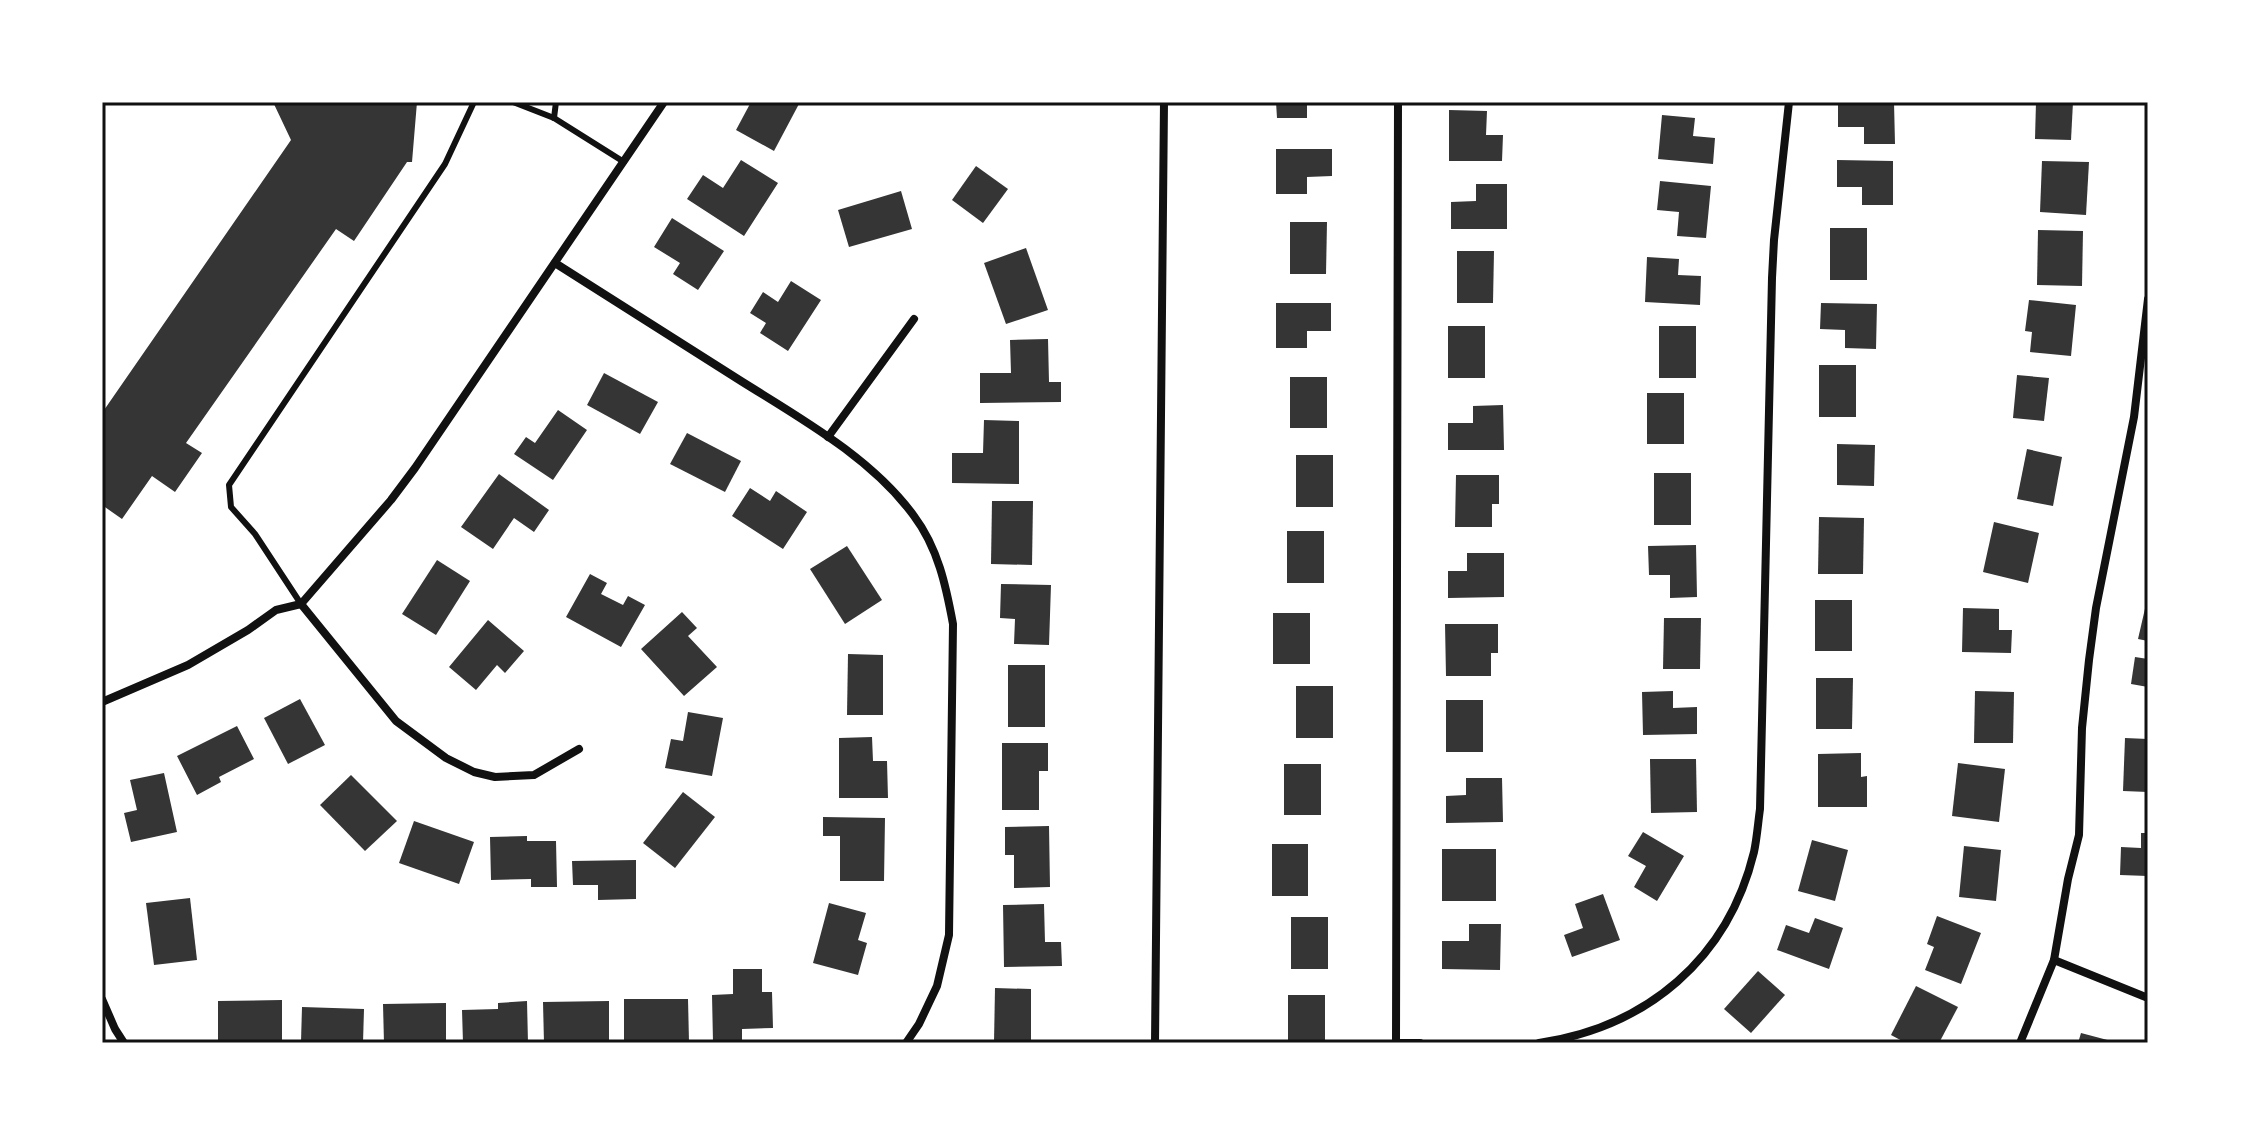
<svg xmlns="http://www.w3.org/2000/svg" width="2250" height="1145" font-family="Spectral,serif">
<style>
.building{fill:#353535}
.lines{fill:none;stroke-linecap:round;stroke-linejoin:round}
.service{stroke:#111;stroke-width:6}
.minor{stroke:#111;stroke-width:8}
.neatline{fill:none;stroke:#111;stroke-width:3}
</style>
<rect width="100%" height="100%" fill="#fff"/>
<g class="building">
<path d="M273,102H417L412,162H407L354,241L336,229L186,443L202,453L175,492L152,476L122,519L102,505V413L291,140Z"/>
<path d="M751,102H800L774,151L736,130Z"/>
<path d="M1276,102H1307V118H1277Z"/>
<path d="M1838,102H1894L1895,144H1864V127H1838Z"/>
<path d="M2036,102H2073L2071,140L2035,139Z"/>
<path d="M1449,110L1487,111L1486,135H1503L1502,161H1449Z"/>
<path d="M1662,115L1695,118L1693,136L1715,138L1713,164L1658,159Z"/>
<path d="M1276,149H1332V176L1307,177V194H1276Z"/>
<path d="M741,160L778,183L744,236L687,199L703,175L723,188Z"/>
<path d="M1837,160L1893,161V205H1862V187H1837Z"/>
<path d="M2042,161L2089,162L2086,215L2040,212Z"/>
<path d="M976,166L1008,189L983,223L952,200Z"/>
<path d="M1660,181L1711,186L1706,238L1677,236L1679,212L1657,210Z"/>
<path d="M1476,184H1507V229H1451V202L1476,201Z"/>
<path d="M901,191L912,229L849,247L838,210Z"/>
<path d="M672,218L724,251L698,290L673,274L680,263L654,247Z"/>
<path d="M1290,222H1327L1326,274H1290Z"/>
<rect x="1830" y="228" width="37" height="52"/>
<path d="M2038,230L2083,231L2082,286L2037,285Z"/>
<path d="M1026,248L1048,310L1006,324L984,263Z"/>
<path d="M1457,251H1494L1493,303H1457Z"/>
<path d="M1647,257L1679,259L1678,275L1701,276L1700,305L1645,302Z"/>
<path d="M791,281L821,300L788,351L760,333L766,323L750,313L763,292L778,302Z"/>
<path d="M2029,300L2076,305L2071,356L2030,352L2032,332L2025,331Z"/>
<path d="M1276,303H1331V331H1307V348H1276Z"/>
<path d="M1821,303L1877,304L1876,349L1845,348V330L1820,329Z"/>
<rect x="1448" y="326" width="37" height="52"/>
<rect x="1659" y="326" width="37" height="52"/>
<path d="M1048,339L1049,382H1061V402L980,403V373H1011L1010,340Z"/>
<rect x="1819" y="365" width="37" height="52"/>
<path d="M604,373L658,402L640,434L587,405Z"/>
<path d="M2017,375L2049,378L2044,421L2013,418Z"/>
<rect x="1290" y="377" width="37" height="51"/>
<rect x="1647" y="393" width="37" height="51"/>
<path d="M1503,405L1504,450H1448V423H1473V406Z"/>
<path d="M558,410L587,430L553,480L514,454L526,437L535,443Z"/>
<path d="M984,420L1019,421V484L952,483V453H983Z"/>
<path d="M687,433L741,461L725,492L670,464Z"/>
<path d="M1837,444L1875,445L1874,486L1837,485Z"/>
<path d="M2027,449L2062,457L2053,506L2017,499Z"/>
<rect x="1296" y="455" width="37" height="52"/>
<rect x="1654" y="473" width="37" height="52"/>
<path d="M499,474L549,510L534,532L514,518L493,549L461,527Z"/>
<path d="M1456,475H1499V504H1492V527H1455Z"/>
<path d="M750,488L770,501L776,491L807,512L783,549L732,516Z"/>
<path d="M992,501H1033L1032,565L991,564Z"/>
<path d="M1819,517L1864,518L1863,574H1818Z"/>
<path d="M1994,522L2039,533L2028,583L1983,572Z"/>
<rect x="1287" y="531" width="37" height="52"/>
<path d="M1696,545L1697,597L1670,598V575H1649L1648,546Z"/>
<path d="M847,546L882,600L845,624L810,569Z"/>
<path d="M1467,553H1504V597L1448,598V571H1467Z"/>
<path d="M437,560L470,581L436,635L402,614Z"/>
<path d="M590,574L607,583L601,594L623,605L628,596L645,605L621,647L566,617Z"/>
<path d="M1001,584L1051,585L1049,645L1014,644L1015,619L1000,618Z"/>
<rect x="1815" y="600" width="37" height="51"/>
<path d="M2147,600L2148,601V641L2138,639Z"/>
<path d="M1963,608L1999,609V630H2012L2011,653L1962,652Z"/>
<path d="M682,612L697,628L688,636L717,667L684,696L641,649Z"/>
<rect x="1273" y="613" width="37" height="51"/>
<path d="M1664,618H1701L1700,669H1663Z"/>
<path d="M488,620L524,651L505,673L497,665L476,690L449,667Z"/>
<path d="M1445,624H1498V653H1491V676H1446Z"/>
<path d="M848,654L883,655V715H847Z"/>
<path d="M2135,657L2148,659V687L2131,684Z"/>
<rect x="1008" y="665" width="37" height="62"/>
<path d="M1816,678H1853L1852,729H1816Z"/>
<rect x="1296" y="686" width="37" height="52"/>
<path d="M1673,691V708L1697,707V734L1643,735L1642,692Z"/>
<path d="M1975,691L2014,692L2013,743H1974Z"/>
<path d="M300,699L325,745L288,764L264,718Z"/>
<rect x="1446" y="700" width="37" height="52"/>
<path d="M688,712L723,718L712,776L665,768L671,739L683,741Z"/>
<path d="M237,726L254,759L219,777L221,782L197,795L177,756Z"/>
<path d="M872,737L873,761H887L888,798H839V738Z"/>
<path d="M2125,738L2148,739V792L2123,791Z"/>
<path d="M1002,743H1048V771H1039V810H1002Z"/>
<path d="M1861,753V777L1867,776V807H1818V754Z"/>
<path d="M1650,759H1696L1697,812L1651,813Z"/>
<path d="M1958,763L2005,769L1999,822L1952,816Z"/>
<rect x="1284" y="764" width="37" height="51"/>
<path d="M164,773L177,832L131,842L124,813L137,810L130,780Z"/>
<path d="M351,775L397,821L365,851L320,805Z"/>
<path d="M1466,778H1502L1503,822L1446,823V796L1466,795Z"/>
<path d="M683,792L715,817L675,868L643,843Z"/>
<path d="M823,817L885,818L884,881H840V836H823Z"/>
<path d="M414,821L474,842L459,884L399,863Z"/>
<path d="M1049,826L1050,887L1014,888V855H1005V827Z"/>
<path d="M1643,832L1684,856L1657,901L1634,887L1646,866L1628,856Z"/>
<path d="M2141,833H2148V876L2120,875L2121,847L2141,848Z"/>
<path d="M527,836V841H556L557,887H531V879L491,880L490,837Z"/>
<path d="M1812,840L1848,850L1835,901L1798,891Z"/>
<rect x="1272" y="844" width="36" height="52"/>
<path d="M1964,846L2001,850L1996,901L1959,897Z"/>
<rect x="1442" y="849" width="54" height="52"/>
<path d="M636,860V899L598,900V885H573L572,861Z"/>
<path d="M1603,894L1620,940L1572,957L1564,935L1583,928L1575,904Z"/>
<path d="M190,898L197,960L154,965L146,903Z"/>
<path d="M829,903L866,913L858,940L867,943L858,975L813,963Z"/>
<path d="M1044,904L1045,942H1061L1062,966L1004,967L1003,905Z"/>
<path d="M1937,916L1981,933L1961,984L1925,970L1934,947L1927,944Z"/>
<rect x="1291" y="917" width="37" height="52"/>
<path d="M1815,918L1843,928L1829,969L1777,950L1786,925L1809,933Z"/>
<path d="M1469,924H1501L1500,970L1442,969V941H1469Z"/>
<path d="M733,969H762V992H772L773,1028L742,1029V1041L713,1042L712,995L733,994Z"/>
<path d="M1758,971L1785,995L1751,1033L1724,1009Z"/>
<path d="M1916,986L1958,1007L1939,1043H1906L1891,1035Z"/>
<path d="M995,988L1031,989V1043H994Z"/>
<rect x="1288" y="995" width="37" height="48"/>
<path d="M624,999H688L689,1042L624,1043Z"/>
<path d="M282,1000V1041H218V1001Z"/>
<path d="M527,1001L528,1043H463L462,1010L498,1009V1003Z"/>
<path d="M609,1001V1043H544L543,1002Z"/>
<path d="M446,1003V1043H384L383,1004Z"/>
<path d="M302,1007L364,1009L363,1043L301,1042Z"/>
<path d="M2081,1033L2115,1042V1043H2078Z"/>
</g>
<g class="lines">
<g class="service">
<path d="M513,102L554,118L624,162"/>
<path d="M554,118L556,102"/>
<path d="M301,604L255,534L231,507L229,485L445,164L474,102"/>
</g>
<g class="minor">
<path d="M555,263C617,302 679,342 741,381C800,418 872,458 914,516C938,548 946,586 953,624L949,935L937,986L919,1024L906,1043"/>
<path d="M828,437L914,319"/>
<path d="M301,604L396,721L446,758L474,772L495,777L534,775L579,749"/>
<path d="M102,702L188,665L248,630L276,610L301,604L391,500L415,468L664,102"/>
<path d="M2054,960L2148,998"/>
<path d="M102,999L115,1029L124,1043"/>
<path d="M1155,1043L1164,102"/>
<path d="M1396,1043L1398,102"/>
<path d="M1396,1043H1420"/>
<path d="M1539,1043C1647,1027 1728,959 1754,852C1757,838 1758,823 1760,809L1772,278L1774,240L1789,102"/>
<path d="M2020,1043L2054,960L2068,879L2079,835L2082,728L2089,660L2096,608L2134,417L2148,299"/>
</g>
</g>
<rect width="2250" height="1145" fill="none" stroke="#ffffff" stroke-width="208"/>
<rect x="104" y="104" width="2042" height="937" class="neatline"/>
</svg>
